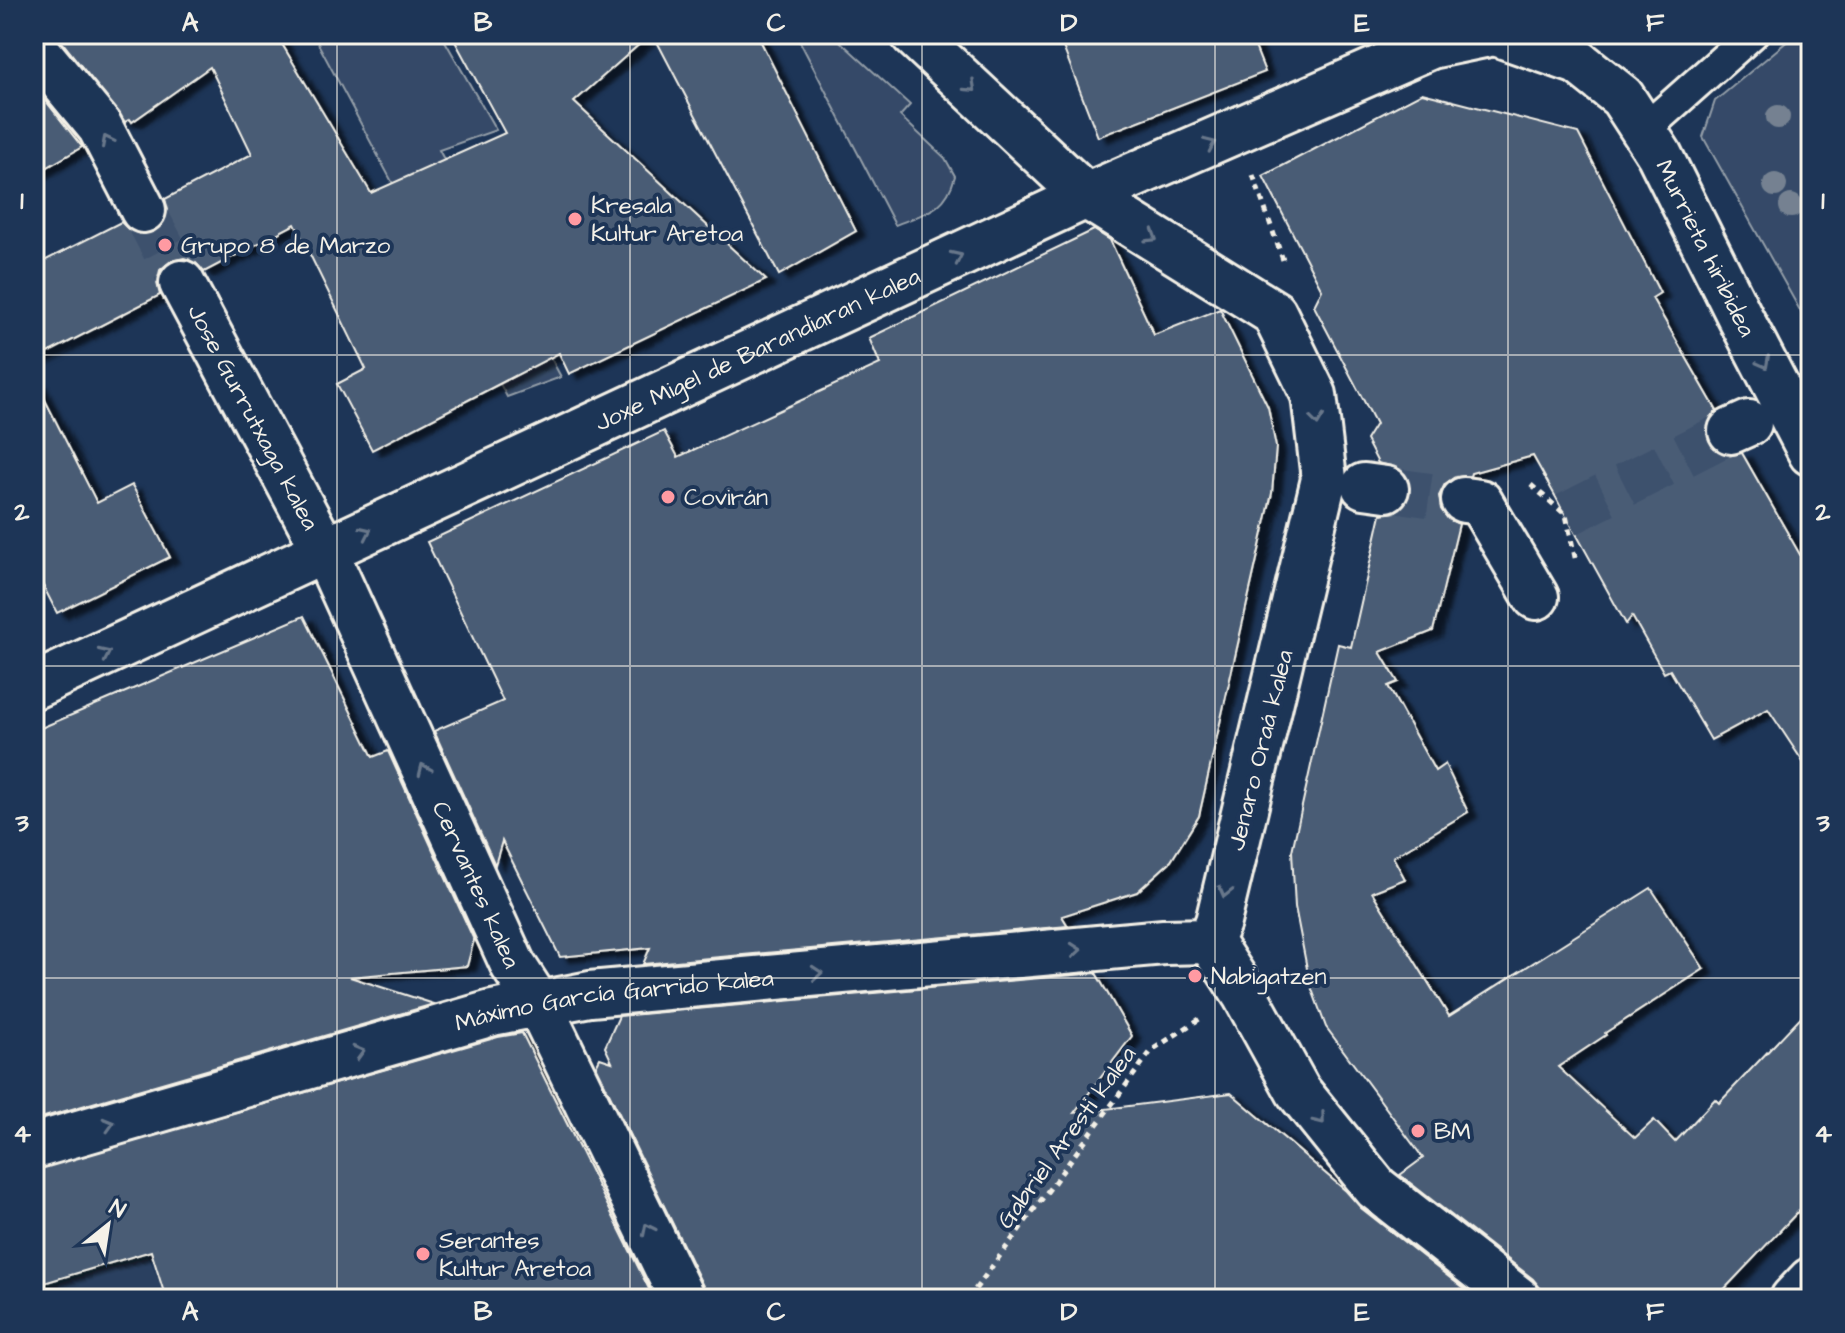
<svg xmlns="http://www.w3.org/2000/svg" width="1845" height="1333" font-family="'Architects Daughter',sans-serif">
<style>
.built{fill:#2a4060}
.green{fill:#354a67;stroke:#949ea8;stroke-width:2}
.building{fill:#485b74;stroke:#f4f1e8;stroke-width:2;filter:url(#shadow)}
.lines{fill:none;stroke-linecap:round;stroke-linejoin:round}
.pedestrian-tunnel{stroke:#3d516d;stroke-width:44;stroke-dasharray:44 22;stroke-linecap:butt}
.minor-tunnel{stroke:#3d516d;stroke-width:44;stroke-dasharray:44 22;stroke-linecap:butt}
.service-casing{stroke:#f4f1e8;stroke-width:36}
.pedestrian-casing{stroke:#f4f1e8;stroke-width:50}
.minor-casing{stroke:#f4f1e8;stroke-width:50}
.tertiary-casing{stroke:#f4f1e8;stroke-width:50}
.path{stroke:#f4f1e8;stroke-width:5;stroke-dasharray:6 6;stroke-linecap:butt}
.service{stroke:#1d3557;stroke-width:30}
.pedestrian{stroke:#1d3557;stroke-width:44}
.minor{stroke:#1d3557;stroke-width:44}
.tertiary{stroke:#1d3557;stroke-width:44}
.tree{fill:#748191}
.oneway{stroke:#68778a}
.grid{fill:none;stroke:#f4f1e8;stroke-width:2;stroke-opacity:0.55}
.poi-dot{fill:#ff9aa2;stroke:#1d3557;stroke-width:3}
.labels{text-anchor:middle;stroke-width:8;stroke-linejoin:round;paint-order:stroke}
.poi-label{font-size:24px;fill:#f4f1e8;stroke:#1d3557;text-anchor:start}
.street-label{font-size:24px;fill:#f4f1e8;stroke:#1d3557}
.neatline{fill:none;stroke:#f4f1e8;stroke-width:3}
.grid-label{font-size:26px;text-anchor:middle;font-weight:bold;fill:#f4f1e8}
</style>
<defs>
<filter id="shadow"><feDropShadow dx="9" dy="5" stdDeviation="2" flood-color="#0009"/></filter>
</defs>
<rect width="100%" height="100%" fill="#1d3557"/>
<filter id="ink" filterUnits="userSpaceOnUse"><feTurbulence type="fractalNoise" baseFrequency=".0125" numOctaves="2"/><feDisplacementMap in="SourceGraphic" scale="16" xChannelSelector="R" yChannelSelector="G"/><feConvolveMatrix kernelMatrix="1 2 1 2 8 2 1 2 1" color-interpolation-filters="sRGB"/></filter>
<g filter="url(#ink)">
<path class="built" d="M147,1252L166,1299H34V1286Z"/>
<g class="green">
<path d="M322,34H441L496,130L439,150L561,377L507,397L315,38Z"/>
<path d="M796,34H832L910,105L900,116L945,158L955,176C946,211 925,213 895,225Z"/>
<path d="M1796,34H1811V330L1703,137L1715,101Z"/>
</g>
<g class="building">
<path d="M56,34H276L371,193L505,133L451,34H651L574,102L766,280L569,374L559,353L372,450L337,384L366,369L295,224L204,272L194,261L184,258L171,261L160,270L157,283L160,295L34,360V266L121,222L130,231L141,235L154,232L164,223L168,210L165,199L252,154L210,67L132,122L130,119L125,122Z"/>
<path d="M653,34H757L856,231L779,275Z"/>
<path d="M1058,34H1250L1265,72L1098,137Z"/>
<path d="M34,86L82,147L34,175Z"/>
<path d="M1422,93L1578,133L1660,293L1652,298L1717,411L1710,417L1706,428L1709,442L1716,451L1728,456L1742,453L1811,574V774L1768,709L1711,740L1670,670L1664,673L1632,616L1626,624L1533,456L1471,473L1470,476L1455,477L1445,484L1439,496L1441,509L1448,519L1459,524L1433,631L1380,652L1398,682L1388,686L1435,771L1445,764L1468,812L1393,857L1405,879L1372,892L1449,1016L1651,888L1704,969L1605,1033L1606,1035L1558,1067L1635,1138L1654,1120L1675,1142L1715,1099L1719,1103L1811,1006V1198L1715,1299H1542L1541,1289L1533,1279L1400,1175L1423,1158L1326,1027L1310,984L1295,907L1292,851L1338,644L1351,647L1381,514L1396,512L1406,504L1411,492L1409,479L1402,470L1378,463L1366,440L1376,424L1314,306L1322,290L1263,176Z"/>
<path d="M1094,230L1110,240L1154,335L1220,309L1268,407L1276,447L1272,493L1199,816L1171,861L1137,892L1062,916L1068,926L643,964L650,948L560,957L502,841L495,865L434,731L503,701L427,542L664,431L678,457L880,364L869,338Z"/>
<path d="M34,378L97,503L132,485L170,557L57,613L34,568Z"/>
<path d="M304,616L373,757L388,751L474,940L467,966L350,977L434,1004L34,1120V731Z"/>
<path d="M1096,973L1132,1036L1074,1113L1231,1093L1346,1191L1361,1208L1477,1299H707L704,1288L596,1066L600,1058L612,1062L605,1047L619,1016Z"/>
<path d="M522,1033L654,1299H166L151,1251L34,1286V1170L498,1037Z"/>
</g>
<g class="lines">
<g class="pedestrian-tunnel">
<path d="M1386,489L1464,500"/>
<path d="M1566,515L1731,431"/>
</g>
<path class="minor-tunnel" d="M143,210L182,283"/>
<defs>
<path id="service" d="M1644,130L1752,34"/>
<g id="pedestrian">
<path d="M1731,431L1749,423"/>
<path d="M1364,486L1386,489"/>
<path d="M1464,500L1480,502L1536,597"/>
</g>
<g id="minor">
<path d="M34,47L100,127L143,210"/>
<path id="s1" d="M182,283L325,551L513,965L539,1005L682,1299"/>
<path id="s2" d="M34,686L1086,196L1274,313L1314,395L1324,479L1218,922L1210,941L1245,995L1298,1091L1376,1188L1518,1299"/>
<path id="s3" d="M34,1146L492,1013L590,994L1164,942L1210,941"/>
<path d="M1793,1299L1811,1280"/>
</g>
<g id="tertiary">
<path d="M913,34L1086,196L1431,46L1489,34"/>
<path id="s4" d="M1498,34L1578,62L1622,97L1659,154L1740,317L1811,453"/>
</g>
</defs>
<use href="#service" class="service-casing"/>
<use href="#pedestrian" class="pedestrian-casing"/>
<use href="#minor" class="minor-casing"/>
<use href="#tertiary" class="tertiary-casing"/>
<g class="path">
<path d="M1253,175L1283,260"/>
<path d="M1531,485L1566,515L1576,562"/>
<path d="M968,1299L1152,1050L1201,1018"/>
</g>
<use href="#service" class="service"/>
<use href="#pedestrian" class="pedestrian"/>
<use href="#minor" class="minor"/>
<use href="#tertiary" class="tertiary"/>
</g>
<g class="tree">
<circle cx="1778" cy="117" r="12"/>
<circle cx="1775" cy="185" r="12"/>
<circle cx="1791" cy="206" r="12"/>
</g>
<defs><path id="oneway-chevron" d="M-2-3.5L2.5 0L-2 3.5" fill="none" stroke-width="1.6" stroke-linecap="round" stroke-linejoin="round" transform="scale(2)"/></defs>
<g class="oneway">
<use href="#oneway-chevron" transform="translate(971 87) rotate(43)"/>
<use href="#oneway-chevron" transform="translate(107 141) rotate(-117)"/>
<use href="#oneway-chevron" transform="translate(1210 144) rotate(-24)"/>
<use href="#oneway-chevron" transform="translate(1152 237) rotate(32)"/>
<use href="#oneway-chevron" transform="translate(957 257) rotate(-25)"/>
<use href="#oneway-chevron" transform="translate(1764 363) rotate(62)"/>
<use href="#oneway-chevron" transform="translate(1317 420) rotate(83)"/>
<use href="#oneway-chevron" transform="translate(366 532) rotate(-25)"/>
<use href="#oneway-chevron" transform="translate(105 654) rotate(-25)"/>
<use href="#oneway-chevron" transform="translate(424 769) rotate(-114)"/>
<use href="#oneway-chevron" transform="translate(1225 892) rotate(104)"/>
<use href="#oneway-chevron" transform="translate(1076 950) rotate(-5)"/>
<use href="#oneway-chevron" transform="translate(817 973) rotate(-5)"/>
<use href="#oneway-chevron" transform="translate(359 1052) rotate(-16)"/>
<use href="#oneway-chevron" transform="translate(1320 1119) rotate(51)"/>
<use href="#oneway-chevron" transform="translate(109 1124) rotate(-16)"/>
<use href="#oneway-chevron" transform="translate(648 1229) rotate(-116)"/>
</g>
</g>
<path class="grid" d="M337,34V1299M630,34V1299M922,34V1299M1215,34V1299M1508,34V1299M34,355H1811M34,666H1811M34,978H1811"/>
<g class="poi-dot">
<circle cx="575" cy="219" r="8"/>
<circle cx="165" cy="245" r="8"/>
<circle cx="668" cy="497" r="8"/>
<circle cx="1195" cy="976" r="8"/>
<circle cx="1418" cy="1131" r="8"/>
<circle cx="423" cy="1254" r="8"/>
</g>
<g class="labels">
<g class="poi-label">
<text x="591" y="213">Kresala<tspan x="591" dy="28">Kultur Aretoa</tspan></text>
<text x="181" y="253">Grupo 8 de Marzo</text>
<text x="684" y="505">Covirán</text>
<text x="1211" y="984">Nabigatzen</text>
<text x="1434" y="1139">BM</text>
<text x="439" y="1248">Serantes<tspan x="439" dy="28">Kultur Aretoa</tspan></text>
</g>
<g class="street-label">
<text dy="8" stroke="none"><textPath href="#s4" startOffset="314">Murrieta hiribidea</textPath></text>
<text dy="8" stroke="none"><textPath href="#s2" startOffset="798">Joxe Migel de Barandiaran kalea</textPath></text>
<text dy="8" stroke="none"><textPath href="#s1" startOffset="152">Jose Gurrutxaga kalea</textPath></text>
<text transform="translate(1260 750) rotate(-76)" y="8">Jenaro Oraá kalea</text>
<text dy="8" stroke="none"><textPath href="#s1" startOffset="670">Cervantes kalea</textPath></text>
<text dy="8" stroke="none"><textPath href="#s3" startOffset="600">Máximo García Garrido kalea</textPath></text>
<text transform="translate(1066 1137) rotate(-54)" y="8">Gabriel Aresti kalea</text>
</g>
</g>
<rect width="1845" height="1333" fill="none" stroke="#1d3557" stroke-width="88"/>
<g transform="translate(108 1225) rotate(30)" stroke="#1d3557" stroke-width="6" paint-order="stroke">
<path d="M0-6L14 30L0 20L-14 30Z" fill="#f4f1e8"/>
<text y="-12" font-size="22" font-weight="bold" text-anchor="middle" fill="#f4f1e8">N</text>
</g>
<rect x="44" y="44" width="1757" height="1245" class="neatline"/>
<g class="grid-label">
<text x="190" y="31">A</text>
<text x="483" y="31">B</text>
<text x="776" y="31">C</text>
<text x="1069" y="31">D</text>
<text x="1362" y="31">E</text>
<text x="1655" y="31">F</text>
<text x="22" y="209">1</text>
<text x="1823" y="209">1</text>
<text x="22" y="520">2</text>
<text x="1823" y="520">2</text>
<text x="22" y="831">3</text>
<text x="1823" y="831">3</text>
<text x="22" y="1142">4</text>
<text x="1823" y="1142">4</text>
<text x="190" y="1320">A</text>
<text x="483" y="1320">B</text>
<text x="776" y="1320">C</text>
<text x="1069" y="1320">D</text>
<text x="1362" y="1320">E</text>
<text x="1655" y="1320">F</text>
</g>
</svg>
